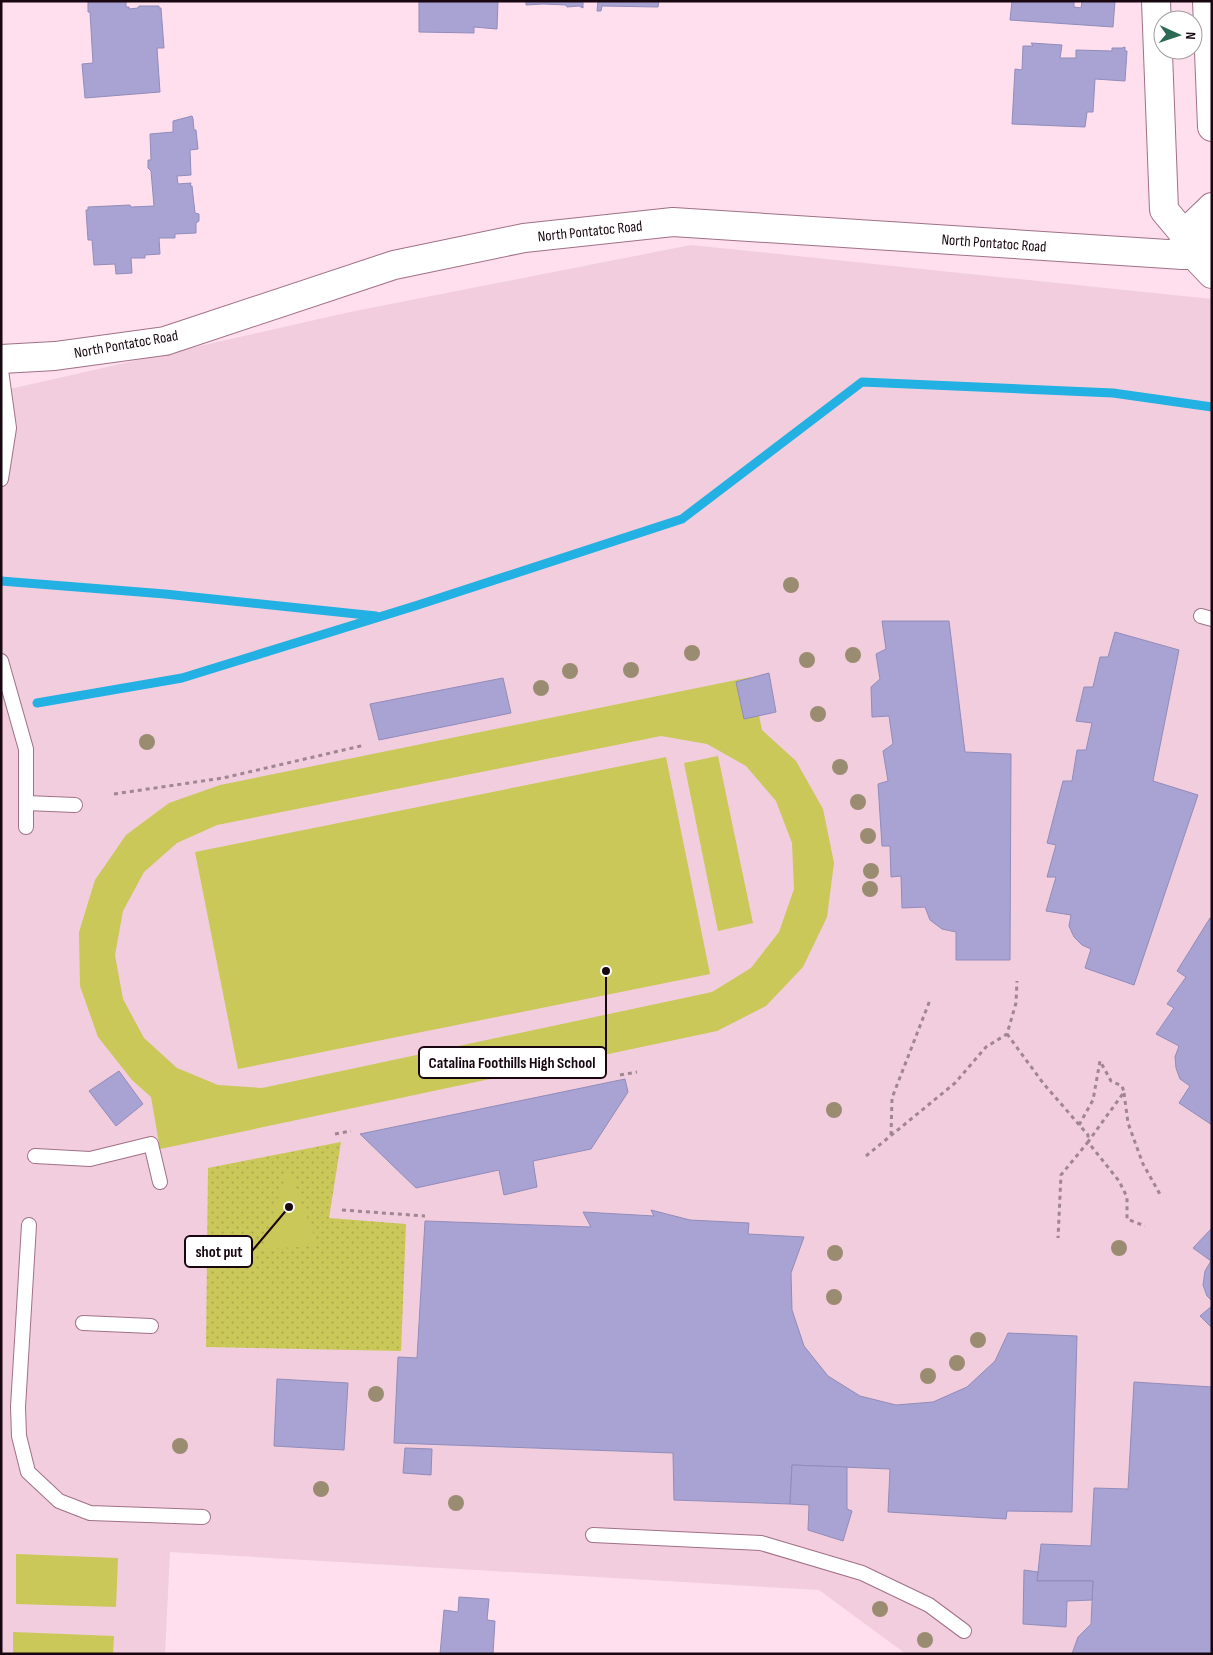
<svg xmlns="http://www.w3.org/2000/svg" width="1213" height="1655" font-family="'Sofia Sans Condensed',sans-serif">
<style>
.built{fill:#f2cddd}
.green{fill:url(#green-dots)}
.pitch{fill:#c9c858;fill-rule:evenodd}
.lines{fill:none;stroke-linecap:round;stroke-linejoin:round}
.stream{stroke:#23b0e2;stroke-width:9}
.building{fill:#a8a3d3;stroke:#918cba}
.lane-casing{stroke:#a07087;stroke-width:16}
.street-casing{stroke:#a07087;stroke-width:30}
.secondary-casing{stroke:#a07087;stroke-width:30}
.path{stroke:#a08592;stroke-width:3;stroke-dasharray:4 4;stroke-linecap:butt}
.lane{stroke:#fff;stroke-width:14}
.street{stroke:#fff;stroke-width:28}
.secondary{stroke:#fff;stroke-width:28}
.tree{fill:#9a8c70}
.labels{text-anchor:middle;stroke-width:4.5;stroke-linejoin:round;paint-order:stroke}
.street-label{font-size:15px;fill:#180710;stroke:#fff}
.leader{fill:none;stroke:#180710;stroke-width:2}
.callout-dot{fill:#180710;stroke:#fff;stroke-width:2}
.callout{fill:#fff;stroke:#180710;stroke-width:2}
.callout-label{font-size:16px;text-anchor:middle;font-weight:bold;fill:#180710}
</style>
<defs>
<pattern id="green-dots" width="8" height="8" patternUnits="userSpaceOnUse" patternTransform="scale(1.25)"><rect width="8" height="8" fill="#c9c858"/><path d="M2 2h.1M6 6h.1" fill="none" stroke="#acaa4c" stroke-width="1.8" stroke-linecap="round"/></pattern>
</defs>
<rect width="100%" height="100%" fill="#ffdeed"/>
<path class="built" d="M691,245L1212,299V1654H906L819,1590L170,1552L165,1654H1V391L350,312Z"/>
<path class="green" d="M341,1142L329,1218L406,1224L401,1351L206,1347L208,1168Z"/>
<g class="pitch">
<path d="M751,677L762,730L796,761L823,809L834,863L827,917L803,967L766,1006L717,1031L160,1149L151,1097L132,1080L98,1037L80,986L79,932L95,880L126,835L169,803L220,785ZM661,736L707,744L746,766L776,801L792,843L794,889L779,932L751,968L712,992L262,1088L218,1085L177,1068L144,1038L123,999L115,955L123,911L144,872L177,843L217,825Z"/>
<path d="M718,756L753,923L718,931L684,763Z"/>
<path d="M666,757L710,974L238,1069L195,852Z"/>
<path d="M288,1168L318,1246L262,1249Z"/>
<path d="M16,1554L118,1558L116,1607L16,1604Z"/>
<path d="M13,1632L114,1636L113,1654H13Z"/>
</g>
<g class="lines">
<g class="stream">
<path d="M1,581L165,594L376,616"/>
<path d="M37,703L182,678L418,605L682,519L862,382L1113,393L1212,407"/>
</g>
</g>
<g class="building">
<path d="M88,1H126V7H129V9L138,8L139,6H159V8H161L164,48H157L160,92L85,98L82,64L93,63L90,12H88Z"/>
<path d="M419,1H498L497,29L474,27V33L419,32Z"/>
<path d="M526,1H583V8L579,6L567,7L566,5L543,4L526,5Z"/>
<path d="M598,1H659L658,7L602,6L601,11H597Z"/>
<path d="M1012,1H1074V7L1081,8L1082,1H1115L1113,27L1010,20Z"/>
<path d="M1031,43L1062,45L1060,58H1076V50L1112,51V48H1122L1125,47V51H1127L1125,81L1095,79L1093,112H1087L1085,127L1012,124L1015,69L1022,70L1023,46H1033Z"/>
<path d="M192,116L193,119L194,130H196L198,149L190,150L191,175L177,176L178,184L191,183L190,186H192L195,213L199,214V221L196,223V233L175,234V238H159L160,254L145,255V258H131L132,273L116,274L115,264L94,265L92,240H88L86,210H88V207L130,205L131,207L154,206L151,171L148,168V160H151L150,134L173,132V121Z"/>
<path d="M882,621H949L965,752L1011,754L1010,960H956V932L942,929L930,920L925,907L902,908L901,876L891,877L890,846H882L878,784L888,781L883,751L893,744L889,716L872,717L871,687L880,679L876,654L886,649Z"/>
<path d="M1115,632L1179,650L1153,781L1198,795L1134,985L1085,968L1091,949L1082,945L1074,937L1069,926L1071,915L1046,911L1056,877H1047L1056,845L1047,843L1063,781H1072L1077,750H1086L1092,723L1076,721L1084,687H1093L1100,657H1108Z"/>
<path d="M769,673L776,712L744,719L736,682Z"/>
<path d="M503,678L511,713L379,740L370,704Z"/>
<path d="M1210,918L1212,919V1125L1179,1103L1190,1086L1180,1079L1176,1068L1175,1057L1179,1046L1156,1034L1174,1008L1167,1004L1186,977L1177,971Z"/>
<path d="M119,1071L143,1104L116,1126L89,1091Z"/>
<path d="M625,1079L628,1092L591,1149L533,1161L537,1187L504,1195L499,1170L416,1188L360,1134Z"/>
<path d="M651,1210L690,1220L749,1223L748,1234L804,1237L791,1273L792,1310L804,1346L828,1376L860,1396L896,1405L933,1402L967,1387L995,1361L1008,1333L1077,1336L1072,1512L1007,1511L1006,1519L888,1512L890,1469L792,1465L790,1504L674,1500L673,1453L394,1443L398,1357L417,1358L425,1221L591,1227L583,1212L654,1216Z"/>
<path d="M1212,1228V1301L1207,1296L1203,1285L1205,1271L1211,1261L1193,1248Z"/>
<path d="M1212,1306V1328L1200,1316Z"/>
<path d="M277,1379L348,1383L344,1450L274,1446Z"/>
<path d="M1134,1382L1212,1387V1654H1072L1078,1637L1091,1624L1093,1581H1037L1041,1544L1091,1546L1094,1488L1128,1489Z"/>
<path d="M405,1448L432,1449L431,1475L403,1473Z"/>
<path d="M792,1465L847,1467V1509L852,1511L843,1541L808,1530L809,1505L790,1504Z"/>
<path d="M1024,1570L1038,1572L1037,1581H1093L1092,1600L1067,1601L1066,1627L1023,1624Z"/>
<path d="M459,1597L489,1599L487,1620L495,1621L493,1654H440L444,1610L458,1612Z"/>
</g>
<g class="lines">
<defs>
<g id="lane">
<path d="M1,370L9,428L1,479"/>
<path d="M1201,616L1212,619"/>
<path d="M1,661L26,749V827"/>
<path d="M26,803L75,805"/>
<path d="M35,1156L90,1159L151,1144L160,1182"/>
<path d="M29,1225L18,1407L19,1436L28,1472L59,1501L90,1513L203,1517"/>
<path d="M83,1323L151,1326"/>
<path d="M593,1535L761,1543L862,1573L929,1605L964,1631"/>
</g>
<g id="street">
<path d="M1156,1L1164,210L1184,234L1183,255"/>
<path d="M1207,1L1212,127"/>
<path d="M1184,234L1212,207"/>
</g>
<g id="secondary">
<path d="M1194,255L1212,274"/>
<path d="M1,359L55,356L165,341L394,265L524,238L673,222L1183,255H1194L1212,241"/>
</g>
</defs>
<use href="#lane" class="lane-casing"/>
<use href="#street" class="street-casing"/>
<use href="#secondary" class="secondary-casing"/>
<g class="path">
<path d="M114,794L223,778L365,745"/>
<path d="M1007,1034L1043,1083L1088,1135V1142L1061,1175L1058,1238"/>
<path d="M620,1075L637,1072"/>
<path d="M1124,1093L1128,1123L1143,1164L1161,1196"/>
<path d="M1079,1125L1093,1100L1100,1061L1111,1081L1122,1086L1124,1092L1088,1142L1119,1181L1127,1197V1219L1145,1226"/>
<path d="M335,1134L351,1131"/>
<path d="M891,1135L892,1098L930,1000"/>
<path d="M866,1156L955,1083L986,1047L1007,1034L1016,1003L1017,981"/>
<path d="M342,1210L425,1216"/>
</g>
<use href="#lane" class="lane"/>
<use href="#street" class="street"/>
<use href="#secondary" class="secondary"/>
</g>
<g class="tree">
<circle cx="791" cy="585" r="8"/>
<circle cx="692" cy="653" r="8"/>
<circle cx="853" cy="655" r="8"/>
<circle cx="807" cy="660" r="8"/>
<circle cx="631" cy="670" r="8"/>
<circle cx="570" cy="671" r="8"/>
<circle cx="541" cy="688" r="8"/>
<circle cx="818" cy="714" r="8"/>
<circle cx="147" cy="742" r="8"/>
<circle cx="840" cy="767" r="8"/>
<circle cx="858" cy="802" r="8"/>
<circle cx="868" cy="836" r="8"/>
<circle cx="871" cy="871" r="8"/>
<circle cx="870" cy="889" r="8"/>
<circle cx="834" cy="1110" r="8"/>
<circle cx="1119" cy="1248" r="8"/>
<circle cx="835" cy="1253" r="8"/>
<circle cx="834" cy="1297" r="8"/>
<circle cx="978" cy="1340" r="8"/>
<circle cx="957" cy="1363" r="8"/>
<circle cx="928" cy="1376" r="8"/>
<circle cx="376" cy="1394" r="8"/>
<circle cx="180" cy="1446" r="8"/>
<circle cx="321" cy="1489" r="8"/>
<circle cx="456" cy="1503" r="8"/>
<circle cx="880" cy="1609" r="8"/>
<circle cx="925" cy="1640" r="8"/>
</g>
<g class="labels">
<g class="street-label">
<text transform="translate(590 231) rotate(-6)" y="5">North Pontatoc Road</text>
<text transform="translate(994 243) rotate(4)" y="5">North Pontatoc Road</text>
<text transform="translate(126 344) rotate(-10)" y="5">North Pontatoc Road</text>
</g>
</g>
<path class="leader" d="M606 971L606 1063M289 1207L252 1251"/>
<g class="callout-dot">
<circle cx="606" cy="971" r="5"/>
<circle cx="289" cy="1207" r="5"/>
</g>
<g class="callout">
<rect x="419" y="1047" width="187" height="31" rx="5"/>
<rect x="185" y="1236" width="67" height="31" rx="5"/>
</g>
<g class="callout-label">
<text x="512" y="1068">Catalina Foothills High School</text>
<text x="219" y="1257">shot put</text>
</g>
<rect width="1213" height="1655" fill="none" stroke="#180710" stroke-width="5"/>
<g transform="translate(1178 35) rotate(93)"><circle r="24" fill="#ffffff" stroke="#a39c9f"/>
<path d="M0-4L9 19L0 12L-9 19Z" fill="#2d6a56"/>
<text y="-8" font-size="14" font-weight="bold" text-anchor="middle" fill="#180710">N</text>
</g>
</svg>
